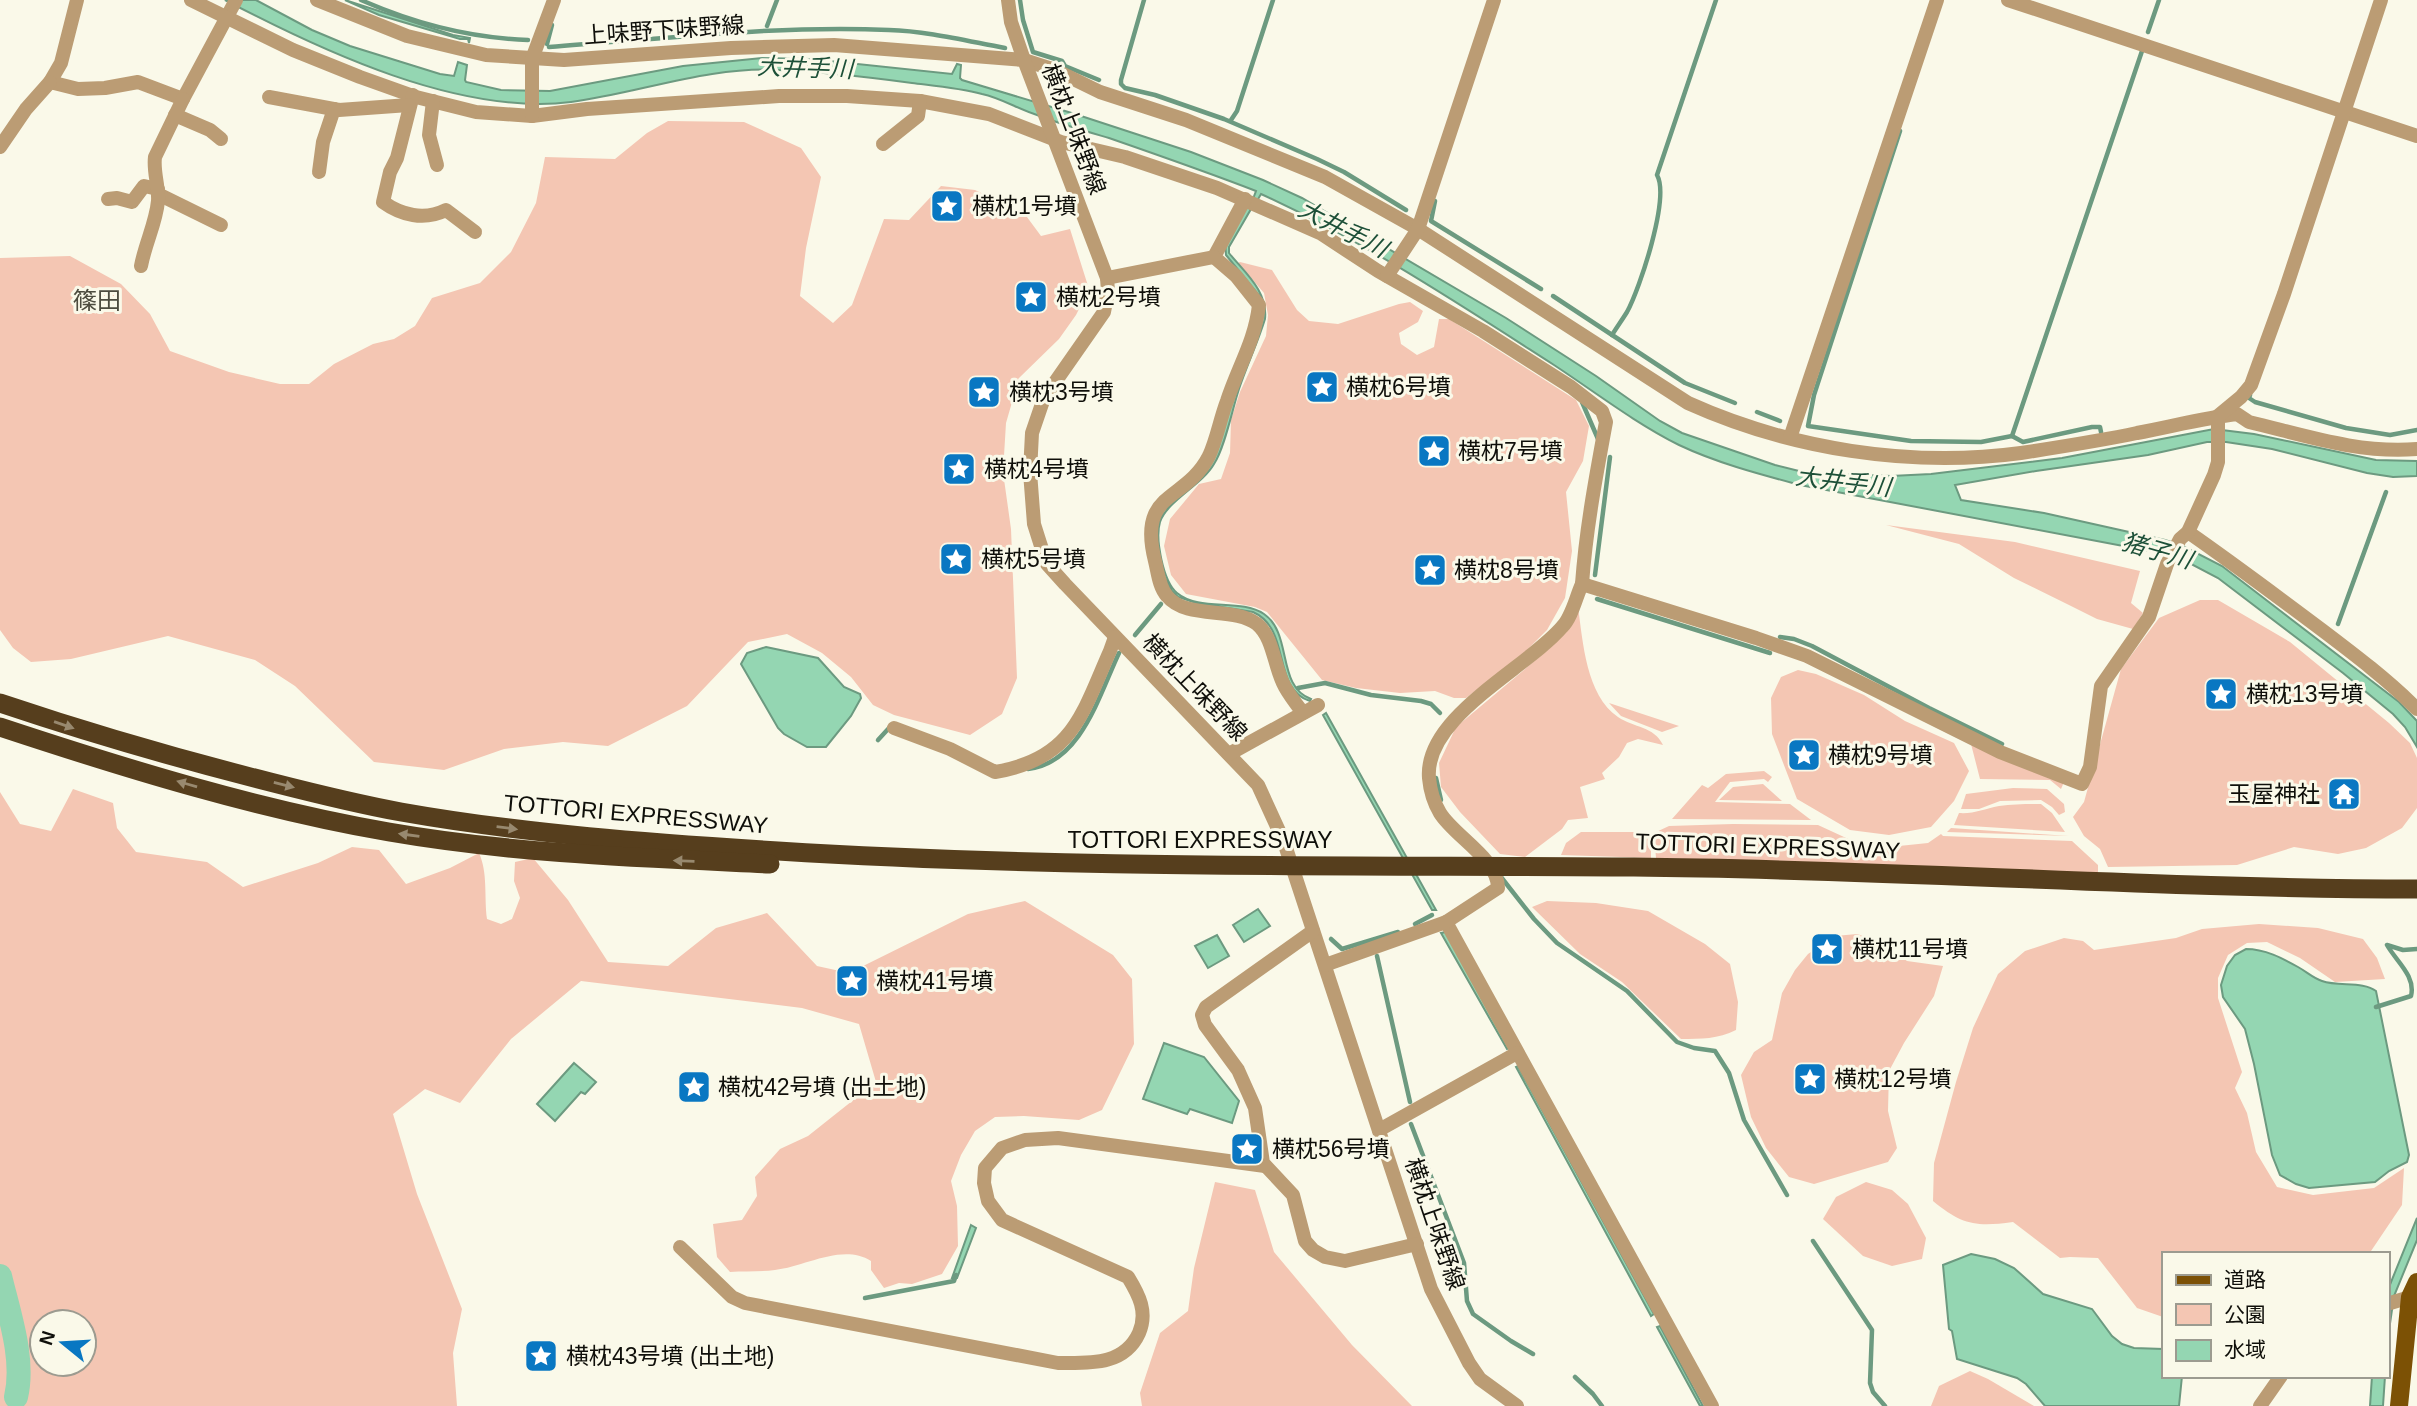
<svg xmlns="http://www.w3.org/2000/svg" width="2417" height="1406" font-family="Helvetica,'Noto Sans JP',sans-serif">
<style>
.green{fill:#f4c6b3;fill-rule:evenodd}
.water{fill:#94d6b2;stroke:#6c9a80;stroke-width:2}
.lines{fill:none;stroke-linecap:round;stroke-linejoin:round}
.stream{stroke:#6c9a80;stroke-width:4.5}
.river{stroke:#94d6b2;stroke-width:24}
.minor{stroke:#bb9c74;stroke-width:14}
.major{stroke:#7c5105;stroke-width:18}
.highway{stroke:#563e1d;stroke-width:19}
.oneway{fill:#98896f}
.labels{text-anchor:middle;stroke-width:6;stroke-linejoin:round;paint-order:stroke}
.street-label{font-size:23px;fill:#0f0f0a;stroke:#faf9e9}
.poi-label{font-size:23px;fill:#0f0f0a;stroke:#faf9e9;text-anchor:start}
.water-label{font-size:24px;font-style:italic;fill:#1d5038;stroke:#faf9e9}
.neighbourhood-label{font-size:24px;fill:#4d4c3f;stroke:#faf9e9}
</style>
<rect width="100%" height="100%" fill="#faf9e9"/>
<g class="green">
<path d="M668,121L744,122L801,148L821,177L806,248L800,296L833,323L852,305L884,219L909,220L941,186L975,190L1024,213L1041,236L1070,229L1089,289L1076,315L1059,339L1019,378L1006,423L1003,472L1011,529L1017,678L1002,714L970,735L894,715L873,705L851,677L822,653L787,634L748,642L687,706L608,746L563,742L504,749L444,770L374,762L295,686L255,660L168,636L71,659L31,662L13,648L0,630V258L70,256L121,284L150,314L170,351L229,372L280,384H309L334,364L373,344L394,339L415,326L432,298L480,283L511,252L536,203L545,157L615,159L647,133Z"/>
<path d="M1240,262L1272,270L1297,310L1309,321L1338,324L1399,304L1410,302L1423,311L1418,322L1399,333L1401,344L1417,355L1434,347L1439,319H1449L1576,400L1589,426L1583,461L1566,492L1572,551L1565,598L1547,630L1522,655L1466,698H1454L1435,691L1400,693L1356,688L1322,680L1267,612L1255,607L1186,594L1171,575L1164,546L1170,519L1199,484L1221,479L1230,453L1231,420L1240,392L1266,336L1268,315L1264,293L1238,263Z"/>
<path d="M1886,525L2015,542L2140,571L2131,603L2143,613L2133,629L2097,619L2069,605L2014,578L1959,544Z"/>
<path d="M2200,600H2218L2290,642L2389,723L2410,743L2417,758V808L2402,828L2366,848L2338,854L2294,847L2237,865L2108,867L2100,849L2084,836L2073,817L2084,802L2121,669L2159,618Z"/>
<path d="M1578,607C1583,642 1586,695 1618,717C1634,728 1654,726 1663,745L1638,739L1627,743L1619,757L1602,773L1605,779L1580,787L1588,818L1568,820L1562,829L1525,857L1500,854L1460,812L1441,787L1439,763L1456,727L1550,648Z"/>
<path d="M1798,670L1816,674L1864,695L1905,721L1954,743L1969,771L1954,801L1931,827L1889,835L1850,830L1797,799L1772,734L1771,698L1781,677Z"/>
<path d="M1609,703L1679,726L1662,732L1621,716Z"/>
<path d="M1971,744L2064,782L2061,789L2050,780L1980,779Z"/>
<path d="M1764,771L1772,777L1768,782L1764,779L1730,782L1715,802L1790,804L1811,820L1672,819L1702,785L1708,788L1726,774Z"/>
<path d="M1763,784L1782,801L1719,800L1733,787Z"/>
<path d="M2013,788L2047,789L2064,804L2065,812L2059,815L2052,807L2041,800L2000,801L1979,809H1961L1966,794Z"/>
<path d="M73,789L113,803L117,828L136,852L207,862L243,887L318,863L352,847L379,850L406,884L450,868L479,853C488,873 484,896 487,919L501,924L512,919L520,898L514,881L515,862L533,858L568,900L608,962L668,966L716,928L767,913L817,966L849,973L968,914L1025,901L1113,955L1132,979L1134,1044L1102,1110L1079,1120L1024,1116L995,1117L975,1131L961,1155L951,1181L957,1206L958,1246L942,1274L912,1284L899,1283L884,1288L871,1270V1261C842,1243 805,1267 775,1270C760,1272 745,1271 730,1272L717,1257L713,1224L742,1220L757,1196L755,1177L780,1149L808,1136L876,1082L859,1024L802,1008L581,981L511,1039L460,1103L425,1089L393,1114L417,1194L462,1309L453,1353L457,1406H0V792L20,824L51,831ZM42,1322H84V1364H42Z"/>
<path d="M2041,804L2052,813L2065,832L1954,825L1959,813C1974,814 1984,809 1999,806C2013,804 2027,804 2041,804Z"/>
<path d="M1733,824L1818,825L1870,849L1928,843L1941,834L1943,836L2072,841L2098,865V873L1656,858L1654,833L1669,826Z"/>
<path d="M1951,828L2069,836L1947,832Z"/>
<path d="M1581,832H1651V858L1561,855L1566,843Z"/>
<path d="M1547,901L1596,903L1648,911L1705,944L1730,964L1738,1002L1736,1030C1718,1039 1701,1039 1681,1039L1622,982L1580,954L1532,907Z"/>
<path d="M2259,924L2318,928L2363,939L2377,958L2385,979L2335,982L2300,958L2267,942L2247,943L2228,955L2218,978V998L2242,1072L2235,1088L2247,1113L2256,1152L2277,1187L2313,1195L2374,1188L2404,1168L2402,1205L2369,1254H2163V1317L2137,1308L2098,1258L2070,1257L2060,1258L2013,1222C1976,1227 1962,1225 1933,1201L1934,1163L1956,1082L1973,1028L1998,974L2025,951L2064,938L2083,941L2094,950L2176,938L2202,929Z"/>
<path d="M1857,934L1882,942L1907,961L1943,966L1934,996L1904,1043L1889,1071L1888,1111L1897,1148L1888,1162L1814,1184L1789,1177L1766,1148L1751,1117L1741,1075L1754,1052L1772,1040L1782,993L1795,970L1808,954L1835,936Z"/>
<path d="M1215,1182L1255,1190L1274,1252L1352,1345L1412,1406H1142L1140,1393L1160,1333L1188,1311L1194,1268Z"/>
<path d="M1866,1182L1892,1190L1908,1204L1926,1238L1922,1259L1892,1266L1863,1256L1823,1219L1836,1197Z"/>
<path d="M1970,1371L1988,1379L2034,1406H1931L1939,1386Z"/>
</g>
<g class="water">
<path d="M225,0H256L312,30L350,46L440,74L454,76L458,62L467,65L465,80L466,82L501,90L550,91L683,66L762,58L810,59L952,74L957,64L961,65L960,78L962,80L1075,114L1191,152L1263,180L1302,198L1506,318L1596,376L1660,421L1682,433L1775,465L1799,471L1823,473L1891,476L1931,474L2062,458L2214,429L2254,434L2376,460L2417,461V476L2393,477L2367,473L2272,449L2226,442H2207L2148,455L2036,471L1955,485L1961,500L2044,513L2165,540L2183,546L2222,566L2399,702L2417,721V747L2405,727L2393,714L2343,673L2218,578L2176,556L1800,485C1759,474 1717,463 1679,445C1635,423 1595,392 1554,365C1459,304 1364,241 1261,194L1257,201L1253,199L1256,191C1207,172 1158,155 1109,138C1085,131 1060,124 1037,115C1018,109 1001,98 982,94C959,88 936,86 912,83C868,77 824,72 779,70C708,66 640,93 571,102C460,116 322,51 225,0Z"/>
<path d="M345,0L453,35L470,38L469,43L468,39H460L379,15Z"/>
<path d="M1246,203L1251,209L1229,247V253C1245,273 1268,291 1265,319C1258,342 1247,365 1239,389C1232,410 1225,447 1214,464C1202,485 1167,501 1160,522C1155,539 1163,581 1177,593C1200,612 1240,598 1264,614C1293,634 1276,686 1311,699L1310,701C1271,689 1292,629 1253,612L1196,603L1178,597L1172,591L1164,577L1156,527L1163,511L1198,480L1261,298L1226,255L1225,240Z"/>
<path d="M766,647L818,658L844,687L860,694L861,698L851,716L826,747H807L784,734L778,728L741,664L747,653Z"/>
<path d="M1326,713L1436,910H1432L1323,715Z"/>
<path d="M1258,909L1270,926L1244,942L1233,925Z"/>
<path d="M1446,932L1509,1048L1507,1049L1441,933Z"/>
<path d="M1217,935L1229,956L1208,968L1195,946Z"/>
<path d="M2246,949C2265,949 2282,958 2298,967C2307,972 2313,978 2322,981C2339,987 2363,981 2376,991L2409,1155L2407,1162L2389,1171L2375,1182L2309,1188L2296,1184L2280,1175L2272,1155L2254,1064L2245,1029L2223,997L2221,985L2227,966L2235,955Z"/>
<path d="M1164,1043L1204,1057L1239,1101L1232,1123L1190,1109L1187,1114L1143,1099Z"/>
<path d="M574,1063L596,1082L585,1094L581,1092L555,1121L537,1104Z"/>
<path d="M1518,1066L1654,1314L1651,1316L1516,1067Z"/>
<path d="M2417,1218V1240L2394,1296L2387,1344V1292Z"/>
<path d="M971,1225L976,1228L957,1278H952Z"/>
<path d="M1971,1254L1995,1259L2014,1268L2043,1294L2092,1309L2112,1336L2122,1344L2134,1348L2163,1349V1376H2182L2179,1406H2045L2026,1384L2017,1378L1957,1359L1952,1331L1949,1329L1943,1265Z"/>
<path d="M1660,1326L1703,1406H1700L1657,1327Z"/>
<path d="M2372,1376H2385L2383,1406H2370Z"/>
</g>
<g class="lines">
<g class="stream">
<path d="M361,0C413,23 471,38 528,40"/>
<path d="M1020,0L1023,20L1033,52L1062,61L1065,66L1099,80"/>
<path d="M1144,0L1121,80V84L1125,88L1155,95L1224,119L1317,159L1344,172L1406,210"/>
<path d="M767,26L777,0"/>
<path d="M2148,32L2159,0"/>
<path d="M547,44L552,25"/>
<path d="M549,47C662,39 776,25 889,30C927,31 967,41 1005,48"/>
<path d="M1231,120L1237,111L1273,0"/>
<path d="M1900,131L1814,395L1808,426L1911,441L1981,442L2012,436L2023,442L2092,427H2100L2101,432"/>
<path d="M1435,201L1431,221L1541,289"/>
<path d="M1553,296L1685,383L1735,403"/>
<path d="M1612,335C1617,327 1622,320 1627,312C1640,288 1670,198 1657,175L1716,0"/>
<path d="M2250,395L2249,398L2255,402L2346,428L2390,435L2417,430"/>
<path d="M1582,402L1598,439"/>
<path d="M1757,412L1780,421"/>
<path d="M2012,436L2142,51"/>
<path d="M1595,575L1610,457"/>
<path d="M1597,599L1770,653"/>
<path d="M2338,624L2386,492"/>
<path d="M1135,635L1161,604"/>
<path d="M1780,637L1794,639L1812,646L1929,708L2002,744"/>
<path d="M1298,688L1325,683L1371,695L1421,701L1431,704L1440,713"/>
<path d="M878,740L889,728"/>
<path d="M1028,769C1081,763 1099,695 1119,653"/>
<path d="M1436,778L1441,800"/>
<path d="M1501,877L1534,919L1557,943L1627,991L1677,1042L1694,1048L1715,1051L1729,1073L1744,1120L1787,1195"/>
<path d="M1415,924L1432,915"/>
<path d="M1331,939L1342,949L1398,932"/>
<path d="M1377,956L1410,1102"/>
<path d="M2376,1007L2411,996C2416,976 2396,961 2387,945L2403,950L2417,949"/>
<path d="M1411,1124L1464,1263L1467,1301L1473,1314L1511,1341L1533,1354"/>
<path d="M1813,1241L1872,1330L1870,1383L1873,1392L1885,1406"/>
<path d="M865,1298L954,1281L956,1275"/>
<path d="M1575,1377L1593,1394L1602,1406"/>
</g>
<path class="river" d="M0,1276C9,1314 25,1359 16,1397"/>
<g class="minor">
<path d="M77,0L61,63L50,82L78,89L105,88L138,82L183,99L236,0"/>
<path d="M191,0L293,50L360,77L416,97L476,112L532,116L587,109L779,96H847L920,101L989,114L1061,142L1125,157L1217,188L1320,233L1378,271L1483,331L1571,387L1602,411L1606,422C1596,476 1586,529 1582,584"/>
<path d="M317,0L407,36L486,55L564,60L731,48L834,45L1024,60L1055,70L1100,92L1186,120L1325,177L1418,229L1688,403C1790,449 1910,468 2021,453C2060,447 2099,441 2137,433C2170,427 2203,418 2237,414L2249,422C2304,435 2359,454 2417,449"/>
<path d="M1008,0L1011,22L1024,60L1107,278L1108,291L1104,312L1044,398L1032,433L1030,472L1034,524L1040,543L1047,564L1065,584L1258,785L1284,842L1431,1289L1469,1363L1480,1379L1517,1406"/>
<path d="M2008,0L2417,136"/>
<path d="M413,95L397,158L390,172L383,202C401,215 424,221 446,210L475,232"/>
<path d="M269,97L339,110L409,105"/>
<path d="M433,101L429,135L437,165"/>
<path d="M175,115L210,130L221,139"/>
<path d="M532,116V59L554,0"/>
<path d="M883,144L918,116L920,101"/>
<path d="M0,147L26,109L50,82"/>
<path d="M319,172L323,142L334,109"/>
<path d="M158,194L221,225"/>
<path d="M108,199L117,198L132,202L144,186L158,189"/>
<path d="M1245,199L1214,257L1236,276L1259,305C1255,341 1238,367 1227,401C1220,419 1217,439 1209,456C1185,503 1137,490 1155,561C1158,573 1159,587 1167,596C1186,620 1234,606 1257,624C1274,638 1274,668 1285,687C1290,696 1297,705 1303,713"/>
<path d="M141,266C145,244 156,223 158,201C159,185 153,172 155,157L183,99"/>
<path d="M1387,276L1418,229L1494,0"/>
<path d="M1107,278L1214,257"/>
<path d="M1790,438L1937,0"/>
<path d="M2188,532C2234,564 2278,597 2322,630C2355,655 2388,680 2417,709"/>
<path d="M894,728L950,749L995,772C1073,759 1082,714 1110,651L1115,637"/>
<path d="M1229,754L1318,705"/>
<path d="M1446,922L1712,1406"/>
<path d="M1313,931L1206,1007L1202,1015L1205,1025L1238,1070L1255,1108L1263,1163L1293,1195L1305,1241L1313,1250L1325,1257L1345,1261L1417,1244"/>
<path d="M1325,965L1446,922L1498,888C1498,859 1454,836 1440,813C1434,803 1430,789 1429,778C1424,717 1526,669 1562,627C1572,617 1576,597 1582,584L1756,638L1807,656L2000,752L2082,784L2090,767L2101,686L2149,617L2167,564L2180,539L2188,532L2214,475L2218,462V416L2241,397L2251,385L2284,294L2381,0"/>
<path d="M1379,1130L1517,1053"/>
<path d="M680,1247L732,1297L745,1303L1058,1363C1089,1363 1124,1366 1139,1333C1148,1312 1139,1295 1128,1277L1002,1220L988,1201L984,1183L985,1168L1002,1148L1025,1140L1058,1138L1265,1166"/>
<path d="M2387,1304L2410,1297"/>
<path d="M2260,1406L2281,1376"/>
</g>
<path class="major" d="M2399,1406L2410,1297L2417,1282"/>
<g class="highway">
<path d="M0,703C89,733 179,759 270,782C313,793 357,804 401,812C525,834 652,843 778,851C1063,869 1349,865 1634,867C1895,869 2156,889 2417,889"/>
<path d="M0,727C127,769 257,809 389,832C516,854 643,858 770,864"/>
</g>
</g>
<defs><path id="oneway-solid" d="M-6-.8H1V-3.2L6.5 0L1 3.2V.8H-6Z" transform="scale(1.75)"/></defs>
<g class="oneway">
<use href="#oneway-solid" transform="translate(64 725) rotate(19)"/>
<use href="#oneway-solid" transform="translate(187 784) rotate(-164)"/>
<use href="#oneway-solid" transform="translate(284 785) rotate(14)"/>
<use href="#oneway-solid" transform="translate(507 828) rotate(7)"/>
<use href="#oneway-solid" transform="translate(409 835) rotate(-172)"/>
<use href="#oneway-solid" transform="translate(684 861) rotate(-178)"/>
</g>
<defs>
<symbol id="sight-square" viewBox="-11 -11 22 22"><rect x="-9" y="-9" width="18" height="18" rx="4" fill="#0977c2" stroke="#faf9e9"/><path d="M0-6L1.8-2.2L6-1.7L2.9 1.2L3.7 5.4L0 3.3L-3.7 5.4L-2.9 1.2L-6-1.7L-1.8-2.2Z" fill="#fff"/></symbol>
<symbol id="temple-square" viewBox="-11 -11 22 22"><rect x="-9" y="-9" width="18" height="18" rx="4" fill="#0977c2" stroke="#faf9e9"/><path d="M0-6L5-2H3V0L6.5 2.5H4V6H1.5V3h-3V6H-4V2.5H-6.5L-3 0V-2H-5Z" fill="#fff"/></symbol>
</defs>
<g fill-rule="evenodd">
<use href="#sight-square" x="928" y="187" width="38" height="38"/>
<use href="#sight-square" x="1012" y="278" width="38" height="38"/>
<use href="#sight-square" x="1303" y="368" width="38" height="38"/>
<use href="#sight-square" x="965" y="373" width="38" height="38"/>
<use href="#sight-square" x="1415" y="432" width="38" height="38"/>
<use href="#sight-square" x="940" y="450" width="38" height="38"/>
<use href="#sight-square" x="937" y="540" width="38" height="38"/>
<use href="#sight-square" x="1411" y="551" width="38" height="38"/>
<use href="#sight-square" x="2202" y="675" width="38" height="38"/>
<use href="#sight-square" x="1785" y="736" width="38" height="38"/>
<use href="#temple-square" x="2325" y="775" width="38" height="38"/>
<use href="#sight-square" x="1808" y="930" width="38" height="38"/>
<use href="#sight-square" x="833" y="962" width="38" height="38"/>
<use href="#sight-square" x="1791" y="1060" width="38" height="38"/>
<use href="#sight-square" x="675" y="1068" width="38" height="38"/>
<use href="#sight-square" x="1228" y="1130" width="38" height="38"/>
<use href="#sight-square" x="522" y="1337" width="38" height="38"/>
</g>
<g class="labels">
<g class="street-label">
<text transform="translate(664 30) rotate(-4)" y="8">上味野下味野線</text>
<text transform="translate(1074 129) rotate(69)" y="8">横枕上味野線</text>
<text transform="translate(1195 687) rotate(46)" y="8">横枕上味野線</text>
<text transform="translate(636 814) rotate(5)" y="8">TOTTORI EXPRESSWAY</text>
<text x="1200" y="848">TOTTORI EXPRESSWAY</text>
<text transform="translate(1768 846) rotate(2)" y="8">TOTTORI EXPRESSWAY</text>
<text transform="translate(1435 1224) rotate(71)" y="8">横枕上味野線</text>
</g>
<g class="poi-label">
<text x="972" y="214">横枕1号墳</text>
<text x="1056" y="305">横枕2号墳</text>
<text x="1346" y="395">横枕6号墳</text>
<text x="1009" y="400">横枕3号墳</text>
<text x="1458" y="459">横枕7号墳</text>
<text x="984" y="477">横枕4号墳</text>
<text x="981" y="567">横枕5号墳</text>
<text x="1454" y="578">横枕8号墳</text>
<text x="2246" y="702">横枕13号墳</text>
<text x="1828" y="763">横枕9号墳</text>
<text x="2320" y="802" text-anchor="end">玉屋神社</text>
<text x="1852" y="957">横枕11号墳</text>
<text x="876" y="989">横枕41号墳</text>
<text x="1834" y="1087">横枕12号墳</text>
<text x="718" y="1095">横枕42号墳 (出土地)</text>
<text x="1272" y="1157">横枕56号墳</text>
<text x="566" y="1364">横枕43号墳 (出土地)</text>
</g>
<g class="water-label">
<text transform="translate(805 68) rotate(2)" y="8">大井手川</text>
<text transform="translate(1343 229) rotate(27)" y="8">大井手川</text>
<text transform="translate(1843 482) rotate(7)" y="8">大井手川</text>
<text transform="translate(2157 551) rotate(16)" y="8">猪子川</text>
</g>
<g class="neighbourhood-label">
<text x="97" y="309">篠田</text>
</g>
</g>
<rect x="2162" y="1252" width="228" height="126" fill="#faf9e9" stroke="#9c9b90" stroke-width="2"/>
<rect x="2176" y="1275" width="35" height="10" fill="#7c5105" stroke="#9c9b90" stroke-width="2"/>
<text x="2224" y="1287" font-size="21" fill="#0f0f0a">道路</text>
<rect x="2176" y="1304" width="35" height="21" fill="#f4c6b3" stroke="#9c9b90" stroke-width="2"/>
<text x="2224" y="1322" font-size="21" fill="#0f0f0a">公園</text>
<rect x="2176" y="1340" width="35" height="21" fill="#94d6b2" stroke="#9c9b90" stroke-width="2"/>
<text x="2224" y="1357" font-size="21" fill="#0f0f0a">水域</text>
<g transform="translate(63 1343) rotate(288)"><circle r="33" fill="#faf9e9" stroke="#9c9b90" stroke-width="2"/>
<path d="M0-5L12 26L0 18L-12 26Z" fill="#0977c2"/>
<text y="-10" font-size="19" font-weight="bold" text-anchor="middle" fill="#0f0f0a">N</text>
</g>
</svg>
